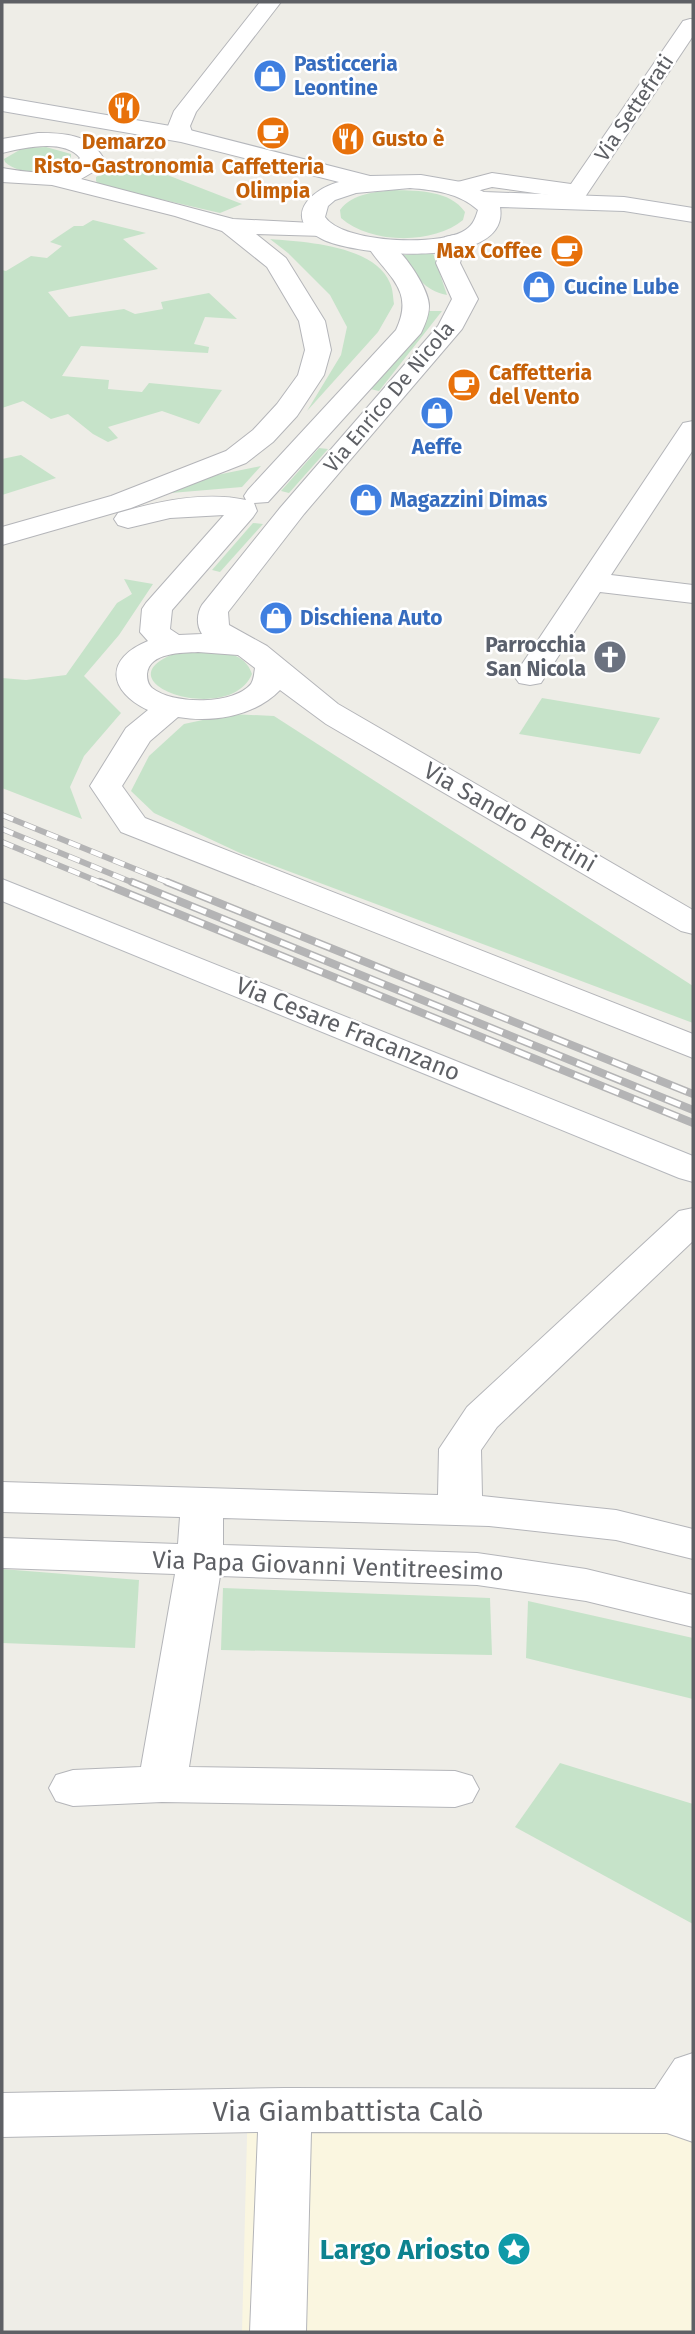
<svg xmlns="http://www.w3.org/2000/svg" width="695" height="2334" font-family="'Fira Sans',sans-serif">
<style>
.commercial{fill:#faf6e0}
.green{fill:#c6e3c9}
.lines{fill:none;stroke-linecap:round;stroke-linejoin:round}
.street-casing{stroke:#b4b5b9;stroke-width:2}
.secondary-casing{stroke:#b5b7bc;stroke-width:2}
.street{fill:#fff;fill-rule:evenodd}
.secondary{fill:#fff;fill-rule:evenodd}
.rail-far1-casing{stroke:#b4b4b5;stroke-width:6}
.rail-casing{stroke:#b4b4b5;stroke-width:8}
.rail-far1{stroke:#fff;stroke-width:4.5;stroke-dasharray:12;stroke-linecap:butt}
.rail{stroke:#fff;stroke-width:5;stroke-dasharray:16;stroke-linecap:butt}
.labels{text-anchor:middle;stroke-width:5;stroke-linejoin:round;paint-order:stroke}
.far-shop-label{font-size:21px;font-weight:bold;fill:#366cbe;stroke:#fff;text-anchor:start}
.far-street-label{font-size:21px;fill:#5e6065;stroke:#fff}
.far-food-label{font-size:21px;font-weight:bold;fill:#c56008;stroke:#fff;text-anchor:start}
.far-worship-label{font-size:21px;font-weight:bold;fill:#5b616d;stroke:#fff;text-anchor:end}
.street-label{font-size:24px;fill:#5e6065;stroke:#fff}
.near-street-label{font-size:28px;fill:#5e6065;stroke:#fff}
.near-culture-label{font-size:28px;font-weight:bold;fill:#0d838f;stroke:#fff;text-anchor:end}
</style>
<rect width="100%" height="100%" fill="#eeede7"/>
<path class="commercial" d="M248,2098H661L693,2108V2332H242Z"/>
<g class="green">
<path d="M46,147L71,154V162C54,174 21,177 5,162L4,159L23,148Z"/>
<path d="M128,163L139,164L242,204L220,213L99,185L96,181V177L116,165Z"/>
<path d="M395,190C418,191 450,190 465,212L463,220C433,245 370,244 341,218L340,210C353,193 375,192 395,190Z"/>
<path d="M93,220L146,233L123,239L158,269L48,292L69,317L124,309L135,314L163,309L161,302L209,293L237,319L205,317L194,344L209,347L208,353L81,346L62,376L109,380L108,389L142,392L149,383L222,390L199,424L162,411L108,427L118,438L108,442L93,434L68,414L51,419L23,401L2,408V270L6,271L31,256L47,258L62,246L50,242L74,226H83Z"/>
<path d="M270,239C305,242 374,245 390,283C393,289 393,298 394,304L378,332L307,411L341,355L347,327L330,295L288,253Z"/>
<path d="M433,253L447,295C423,290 415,275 402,255Z"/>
<path d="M429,311H442L379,391L370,389Z"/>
<path d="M319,448L328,449L289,493L281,491Z"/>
<path d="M21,455L56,478L2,495V459Z"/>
<path d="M261,466L242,487L171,493L207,477Z"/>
<path d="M253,523L263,524L220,572L212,570Z"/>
<path d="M124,579L153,584L119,635L84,676L121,713L84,756L70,787L82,819L2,788V678L26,680L66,675L117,603L132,594Z"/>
<path d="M182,651C206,652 243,646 252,674C229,729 90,680 182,651Z"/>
<path d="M542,698L660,718L640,754L519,734Z"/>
<path d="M231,714L274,716L693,986V1023L240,853L154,813L131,791L149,756L184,724Z"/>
<path d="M2,1569L139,1580L135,1648L2,1643Z"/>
<path d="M223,1588L490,1598L492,1655L221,1650Z"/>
<path d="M528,1601L693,1638V1699L526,1658Z"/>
<path d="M560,1763L693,1804V1924L515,1827Z"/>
</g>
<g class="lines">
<defs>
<g id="street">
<path d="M260,2H281L196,112L190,126L193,135L190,140H174L168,126L174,111Z"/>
<path d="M690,19H693V36L585,197L577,199L492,187L458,196L450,194L446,189L450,184L492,173L571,184L683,21Z"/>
<path d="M38,133C64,133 90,134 104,159L93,172L81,179L233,219L332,224L335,229L332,234L323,236L256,234L286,258L325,321L331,350L324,375L297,416L273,442L246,463L131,508L2,545V527L111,496L226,451L253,430L277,404L298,375L305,350L299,321L267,267L222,231L175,216L52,185L2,182V168C27,172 61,179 80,158C64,138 23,148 2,153V139Z"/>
<path d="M454,235L463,237L466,242L460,263L478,299L462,329L304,514L228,612L229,625L267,646L338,704L693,910V934L681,931L326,724L280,690C255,716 213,723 178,717L150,741L122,786L145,818L693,1034V1058L121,832L90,786L126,728L148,710C108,691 104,659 148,641L140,632L142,609L146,603L224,515L170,518L128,528L118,525L114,519L118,513C158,501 205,491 246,500L244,496L248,490L396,330C415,290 388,277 368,247L371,242C377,240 382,239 388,242C403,250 429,289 429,306C429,316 425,324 421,333L268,502L254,503L257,511L253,517L172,610L170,629L179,635L202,634C196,625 197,613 202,605L280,508L438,326L452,299L436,263L445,237ZM198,652L238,655L255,668C254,674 254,679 251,684C234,705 173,705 152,688C148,684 147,680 147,674C149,652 182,653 198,652Z"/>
<path d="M693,421V450L611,575L693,585V603L600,592L541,683L530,685L519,683L514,676L683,423Z"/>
<path d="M693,1208V1241L497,1427L481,1450L482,1496L616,1510L693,1529V1559L616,1540L489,1526L223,1518V1545L477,1553L586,1569L693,1595V1627L586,1601L477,1585L220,1576L189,1767L455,1771L472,1776L479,1789L472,1802L455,1807L162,1802L73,1806L56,1801L49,1788L56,1775L73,1770L141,1767L175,1574L2,1568V1538L178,1544L180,1517L2,1512V1482L438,1495L439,1449L467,1407L679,1211Z"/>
<path d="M693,2053V2142L667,2133L311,2132L306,2332H250L258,2132L2,2137V2093L285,2088L655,2089L675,2059Z"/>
</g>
<g id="secondary">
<path d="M2,97L182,128L370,176L421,175L461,182L484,192L624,197L693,208V222L624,211L500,207C511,271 355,256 322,239C282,219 309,190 339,182L181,142L2,111ZM410,188C435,190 459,193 478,210C475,220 472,227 462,232C435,246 343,243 325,217L328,206L335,200L356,193Z"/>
<path d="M2,879L693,1156V1182L679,1178L2,901Z"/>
</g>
</defs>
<use href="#street" class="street-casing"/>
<use href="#secondary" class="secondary-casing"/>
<use href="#street" class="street"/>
<use href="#secondary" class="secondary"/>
<defs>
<g id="rail-far1">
<path d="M2,815L172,884"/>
<path d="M2,829L136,884"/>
<path d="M2,842L104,884"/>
</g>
<g id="rail">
<path d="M100,882L693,1123"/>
<path d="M132,882L693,1110"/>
<path d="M167,882L693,1094"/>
</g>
</defs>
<use href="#rail-far1" class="rail-far1-casing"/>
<use href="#rail" class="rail-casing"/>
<use href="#rail-far1" class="rail-far1"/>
<use href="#rail" class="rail"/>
</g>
<defs>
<symbol id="shop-disc" viewBox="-11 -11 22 22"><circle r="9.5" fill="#3f7fe0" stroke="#fff"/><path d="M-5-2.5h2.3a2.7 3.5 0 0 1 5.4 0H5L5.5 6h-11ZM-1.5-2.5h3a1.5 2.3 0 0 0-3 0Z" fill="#fff"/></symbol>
<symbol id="restaurant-disc" viewBox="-11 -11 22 22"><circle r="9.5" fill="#e8710a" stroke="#fff"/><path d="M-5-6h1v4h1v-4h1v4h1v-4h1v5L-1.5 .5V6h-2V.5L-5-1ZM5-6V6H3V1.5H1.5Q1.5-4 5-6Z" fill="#fff"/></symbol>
<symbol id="cafe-disc" viewBox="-11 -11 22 22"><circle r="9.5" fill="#e8710a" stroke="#fff"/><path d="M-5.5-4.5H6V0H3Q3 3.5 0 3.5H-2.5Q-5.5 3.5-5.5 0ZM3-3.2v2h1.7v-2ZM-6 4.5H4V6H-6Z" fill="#fff"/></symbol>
<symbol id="church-disc" viewBox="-11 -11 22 22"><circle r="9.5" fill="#6b7280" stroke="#fff"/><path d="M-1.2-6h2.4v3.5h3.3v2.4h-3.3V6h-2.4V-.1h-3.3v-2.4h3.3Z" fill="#fff"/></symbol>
<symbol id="sight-disc" viewBox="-11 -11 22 22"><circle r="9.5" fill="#0f9aa8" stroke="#fff"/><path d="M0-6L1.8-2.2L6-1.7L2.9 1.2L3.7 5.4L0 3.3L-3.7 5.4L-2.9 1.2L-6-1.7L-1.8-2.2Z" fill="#fff"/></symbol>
</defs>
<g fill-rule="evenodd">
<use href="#shop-disc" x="251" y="57" width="38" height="38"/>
<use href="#restaurant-disc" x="105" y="89" width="38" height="38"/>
<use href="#cafe-disc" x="254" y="114" width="38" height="38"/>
<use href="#restaurant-disc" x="329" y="120" width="38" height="38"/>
<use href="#cafe-disc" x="548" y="232" width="38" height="38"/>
<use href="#shop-disc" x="520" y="268" width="38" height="38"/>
<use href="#cafe-disc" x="445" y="366" width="38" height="38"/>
<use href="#shop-disc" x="418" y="394" width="38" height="38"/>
<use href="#shop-disc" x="347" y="481" width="38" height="38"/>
<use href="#shop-disc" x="257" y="599" width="38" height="38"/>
<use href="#church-disc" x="591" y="638" width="38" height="38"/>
<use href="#sight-disc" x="495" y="2230" width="38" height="38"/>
</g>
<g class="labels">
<g class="far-shop-label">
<text x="294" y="71">Pasticceria<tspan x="294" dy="24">Leontine</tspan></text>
<text x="564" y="294">Cucine Lube</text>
<text x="437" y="454" text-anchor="middle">Aeffe</text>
<text x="390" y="507">Magazzini Dimas</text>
<text x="300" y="625">Dischiena Auto</text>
</g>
<g class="far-street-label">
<text transform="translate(634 108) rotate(-56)" y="7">Via Settefrati</text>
<text transform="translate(389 397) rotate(-50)" y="7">Via Enrico De Nicola</text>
</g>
<g class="far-food-label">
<text x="372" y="146">Gusto è</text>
<text x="124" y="149" text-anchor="middle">Demarzo<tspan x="124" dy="24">Risto-Gastronomia</tspan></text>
<text x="273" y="174" text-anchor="middle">Caffetteria<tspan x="273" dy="24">Olimpia</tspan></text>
<text x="542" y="258" text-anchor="end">Max Coffee</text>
<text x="489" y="380">Caffetteria<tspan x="489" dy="24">del Vento</tspan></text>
</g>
<g class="far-worship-label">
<text x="586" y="652">Parrocchia<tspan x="586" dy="24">San Nicola</tspan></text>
</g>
<g class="street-label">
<text transform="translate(510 817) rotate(30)" y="8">Via Sandro Pertini</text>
<text transform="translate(348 1029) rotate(22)" y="8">Via Cesare Fracanzano</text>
<text transform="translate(328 1566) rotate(2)" y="8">Via Papa Giovanni Ventitreesimo</text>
</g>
<g class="near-street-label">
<text x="348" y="2121">Via Giambattista Calò</text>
</g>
<g class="near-culture-label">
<text x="490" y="2259">Largo Ariosto</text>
</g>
</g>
<rect width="695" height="2334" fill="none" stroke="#5e6065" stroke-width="7"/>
</svg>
